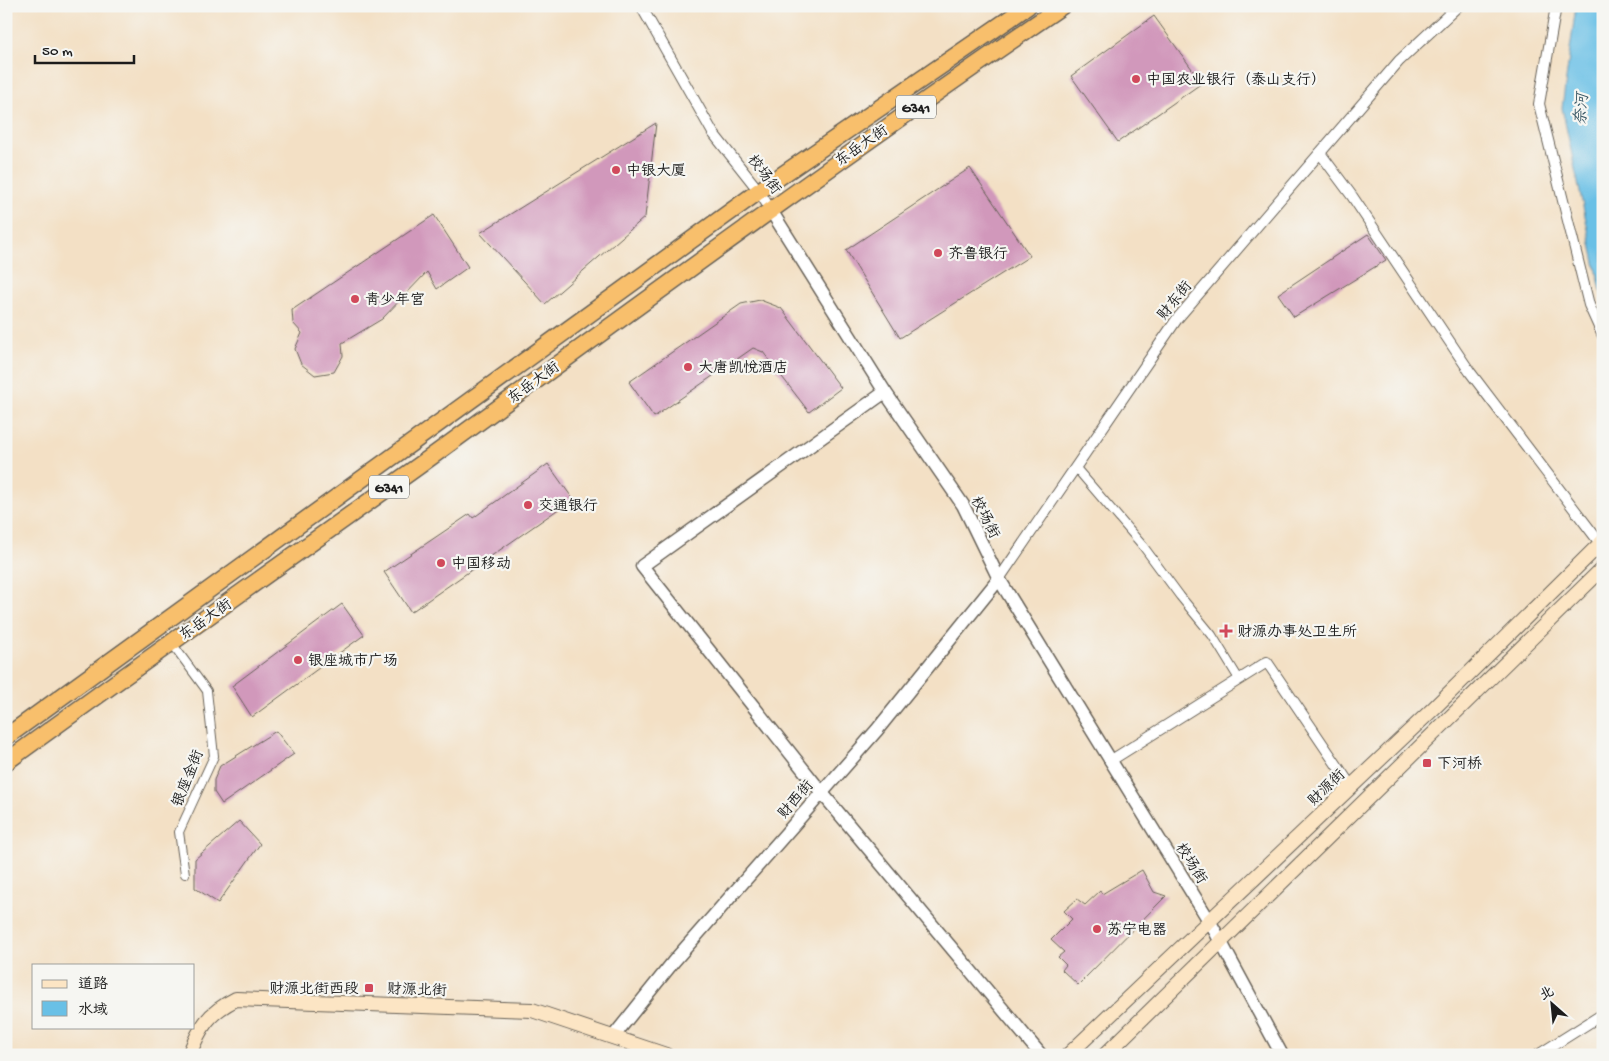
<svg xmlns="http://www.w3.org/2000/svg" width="1609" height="1061" font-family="'Gochi Hand','LXGW WenKai TC',sans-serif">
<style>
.water{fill:#69c0e6;stroke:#426e81}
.building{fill:#d198bb}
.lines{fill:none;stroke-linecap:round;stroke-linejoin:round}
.pedestrian-casing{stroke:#676157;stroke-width:10}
.minor-casing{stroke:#676157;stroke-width:12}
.tertiary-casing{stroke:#676157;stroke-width:15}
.secondary-casing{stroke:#676157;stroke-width:16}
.trunk-casing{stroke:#676157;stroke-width:19}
.pedestrian{stroke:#fff;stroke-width:8}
.minor{stroke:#fff;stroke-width:10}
.tertiary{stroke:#fff;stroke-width:12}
.secondary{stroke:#fce5c4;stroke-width:14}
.trunk{stroke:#f8bf6c;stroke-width:16}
.poi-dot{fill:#d1495b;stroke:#f6f6f2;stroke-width:2}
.labels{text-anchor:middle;stroke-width:4.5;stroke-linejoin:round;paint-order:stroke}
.shield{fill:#f6f6f2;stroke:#5d5d5c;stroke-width:1}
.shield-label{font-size:14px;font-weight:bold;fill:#1c1c1c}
.poi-label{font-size:15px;fill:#1c1c1c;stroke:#f6f6f2;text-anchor:start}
.street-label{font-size:15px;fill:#1c1c1c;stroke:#f6f6f2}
.water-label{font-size:16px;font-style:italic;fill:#375563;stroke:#f6f6f2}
</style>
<rect width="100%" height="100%" fill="#f6f6f2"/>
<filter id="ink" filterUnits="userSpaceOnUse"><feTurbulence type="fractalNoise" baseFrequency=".02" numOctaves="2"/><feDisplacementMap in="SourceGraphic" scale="10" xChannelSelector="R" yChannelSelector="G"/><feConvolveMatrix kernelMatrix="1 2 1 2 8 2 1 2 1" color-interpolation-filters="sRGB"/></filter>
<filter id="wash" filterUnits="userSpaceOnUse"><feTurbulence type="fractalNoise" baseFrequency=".0096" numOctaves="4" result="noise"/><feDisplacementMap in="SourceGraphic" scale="20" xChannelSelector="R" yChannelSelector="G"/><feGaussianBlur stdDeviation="1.12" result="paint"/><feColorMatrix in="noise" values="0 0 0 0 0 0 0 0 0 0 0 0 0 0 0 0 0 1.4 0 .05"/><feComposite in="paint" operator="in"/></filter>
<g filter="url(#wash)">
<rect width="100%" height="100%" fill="#f3e0c5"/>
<path class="water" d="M1576,6H1603V300L1562,108Z"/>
<g id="blocks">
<g class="building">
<path d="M1154,16L1202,83L1118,142L1071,76Z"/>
<path d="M656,123L645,217L545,304L480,233Z"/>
<path d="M970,168L1030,256L900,338L846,250Z"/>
<path d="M434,215L468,267L437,289L427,272L382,319L342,343L343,356L334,372L315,375L301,364L295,349L302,333L293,323L292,310Z"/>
<path d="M1368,234L1386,260L1294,317L1278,294Z"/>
<path d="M760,300L781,308L841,388L809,412L763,352L753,348L654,417L629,382L741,304Z"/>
<path d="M548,464L573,499L411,612L384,572L470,514L473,518Z"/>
<path d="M342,604L364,635L252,717L232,686Z"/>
<path d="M276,731L294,754L222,804L214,792V780L220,766Z"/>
<path d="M239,821L260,844L218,903L195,888V859Z"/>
<path d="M1142,870L1154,892L1166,896L1078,985L1062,970L1066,965L1058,957L1064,952L1051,940L1072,919L1064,911L1077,899L1085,905L1100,891L1102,894Z"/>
</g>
</g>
</g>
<g filter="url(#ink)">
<use href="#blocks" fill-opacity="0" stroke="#676157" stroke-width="1"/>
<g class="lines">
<defs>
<g id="pedestrian">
<path d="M1076,468L1143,546L1180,596L1212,635L1239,679"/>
<path d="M171,642L207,691L214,756L179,832L185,874"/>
</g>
<g id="minor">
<path d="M641,6L713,133L759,191L770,209"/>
<path d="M1556,6L1539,104L1589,305L1603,336"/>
<path d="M1320,153L1352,196L1470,372L1600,543"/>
<path d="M999,579L1177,319L1399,61L1458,6"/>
<path d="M1110,761L1267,662L1351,786"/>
<path d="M1538,1055L1603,1014"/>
</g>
<g id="tertiary">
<path d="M770,209L885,392L963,505L999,579L1210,922L1282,1055"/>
<path d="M885,392L642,566L822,793L1041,1055"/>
<path d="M613,1037L674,961L877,730L999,579"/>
</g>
<g id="secondary">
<path d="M189,1055C200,1027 208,1013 236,999L532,1010L666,1055"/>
<path d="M1068,1055L1434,708L1603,541"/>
<path d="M1105,1055L1603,568"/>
</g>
<g id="trunk">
<path d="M6,737L759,191L1028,6"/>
<path d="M6,762C143,662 282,564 420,465C633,310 845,154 1062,6"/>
</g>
</defs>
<use href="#pedestrian" class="pedestrian-casing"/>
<use href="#minor" class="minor-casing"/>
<use href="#tertiary" class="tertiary-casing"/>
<use href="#secondary" class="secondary-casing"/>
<use href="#trunk" class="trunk-casing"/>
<use href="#pedestrian" class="pedestrian"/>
<use href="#minor" class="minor"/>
<use href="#tertiary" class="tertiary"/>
<use href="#secondary" class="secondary"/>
<use href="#trunk" class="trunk"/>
</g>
</g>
<g class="poi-dot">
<circle cx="1136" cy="79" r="5"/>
<circle cx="616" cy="170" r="5"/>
<circle cx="938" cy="253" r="5"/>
<circle cx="355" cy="299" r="5"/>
<circle cx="688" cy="367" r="5"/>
<circle cx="528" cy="505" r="5"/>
<circle cx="441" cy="563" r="5"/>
<path d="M1223.5 623.5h5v5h5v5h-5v5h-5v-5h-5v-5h5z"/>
<circle cx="298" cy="660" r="5"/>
<rect x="1422" y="758" width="10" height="10" rx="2.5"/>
<circle cx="1097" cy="929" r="5"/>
<rect x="364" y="983" width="10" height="10" rx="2.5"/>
</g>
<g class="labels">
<g class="shield">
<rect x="896" y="95.5" width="40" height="23" rx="4"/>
<rect x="369" y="475.5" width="40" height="23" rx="4"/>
</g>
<g class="shield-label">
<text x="916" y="112">G341</text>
<text x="389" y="492">G341</text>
</g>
<g class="poi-label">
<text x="1146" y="84">中国农业银行（泰山支行）</text>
<text x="626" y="175">中银大厦</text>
<text x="948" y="258">齐鲁银行</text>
<text x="365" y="304">青少年宫</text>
<text x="698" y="372">大唐凯悦酒店</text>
<text x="538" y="510">交通银行</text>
<text x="451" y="568">中国移动</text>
<text x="1237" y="636">财源办事处卫生所</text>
<text x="308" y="665">银座城市广场</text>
<text x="1437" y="768">下河桥</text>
<text x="1107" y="934">苏宁电器</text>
<text x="359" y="993" text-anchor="end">财源北街西段</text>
</g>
<g class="street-label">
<text transform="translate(861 145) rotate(-35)" y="5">东岳大街</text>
<text transform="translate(765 174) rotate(53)" y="5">校场街</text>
<text transform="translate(1174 300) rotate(-51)" y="5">财东街</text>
<text transform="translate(533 382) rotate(-36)" y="5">东岳大街</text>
<text transform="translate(986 517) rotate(63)" y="5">校场街</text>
<text transform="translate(205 619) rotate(-35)" y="5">东岳大街</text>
<text transform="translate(187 778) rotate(-68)" y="5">银座金街</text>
<text transform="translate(1326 787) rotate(-44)" y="5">财源街</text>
<text transform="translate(795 799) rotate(-49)" y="5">财西街</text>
<text transform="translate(1192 863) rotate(58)" y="5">校场街</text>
<text transform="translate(417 989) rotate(2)" y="5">财源北街</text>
</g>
<g class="water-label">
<text transform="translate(1580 109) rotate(-86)" y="6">奈河</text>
</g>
</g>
<rect width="1609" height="1061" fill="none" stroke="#f6f6f2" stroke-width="25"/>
<rect x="32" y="964" width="162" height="65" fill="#f6f6f2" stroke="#9f9f9c"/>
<rect x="42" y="980" width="25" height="8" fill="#fce5c4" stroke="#9f9f9c"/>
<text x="78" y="988" font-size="15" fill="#1c1c1c">道路</text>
<rect x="42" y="1001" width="25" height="15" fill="#69c0e6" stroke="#9f9f9c"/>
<text x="78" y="1014" font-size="15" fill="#1c1c1c">水域</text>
<g transform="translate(1552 1004) rotate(333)" stroke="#f6f6f2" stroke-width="4" paint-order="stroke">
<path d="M0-4L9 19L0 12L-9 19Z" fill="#1c1c1c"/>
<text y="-8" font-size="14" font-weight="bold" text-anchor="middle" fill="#1c1c1c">北</text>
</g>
<path d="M35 55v8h99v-8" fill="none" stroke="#1c1c1c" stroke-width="2.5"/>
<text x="42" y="55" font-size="15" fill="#1c1c1c" stroke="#f6f6f2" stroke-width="4" paint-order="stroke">50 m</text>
</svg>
